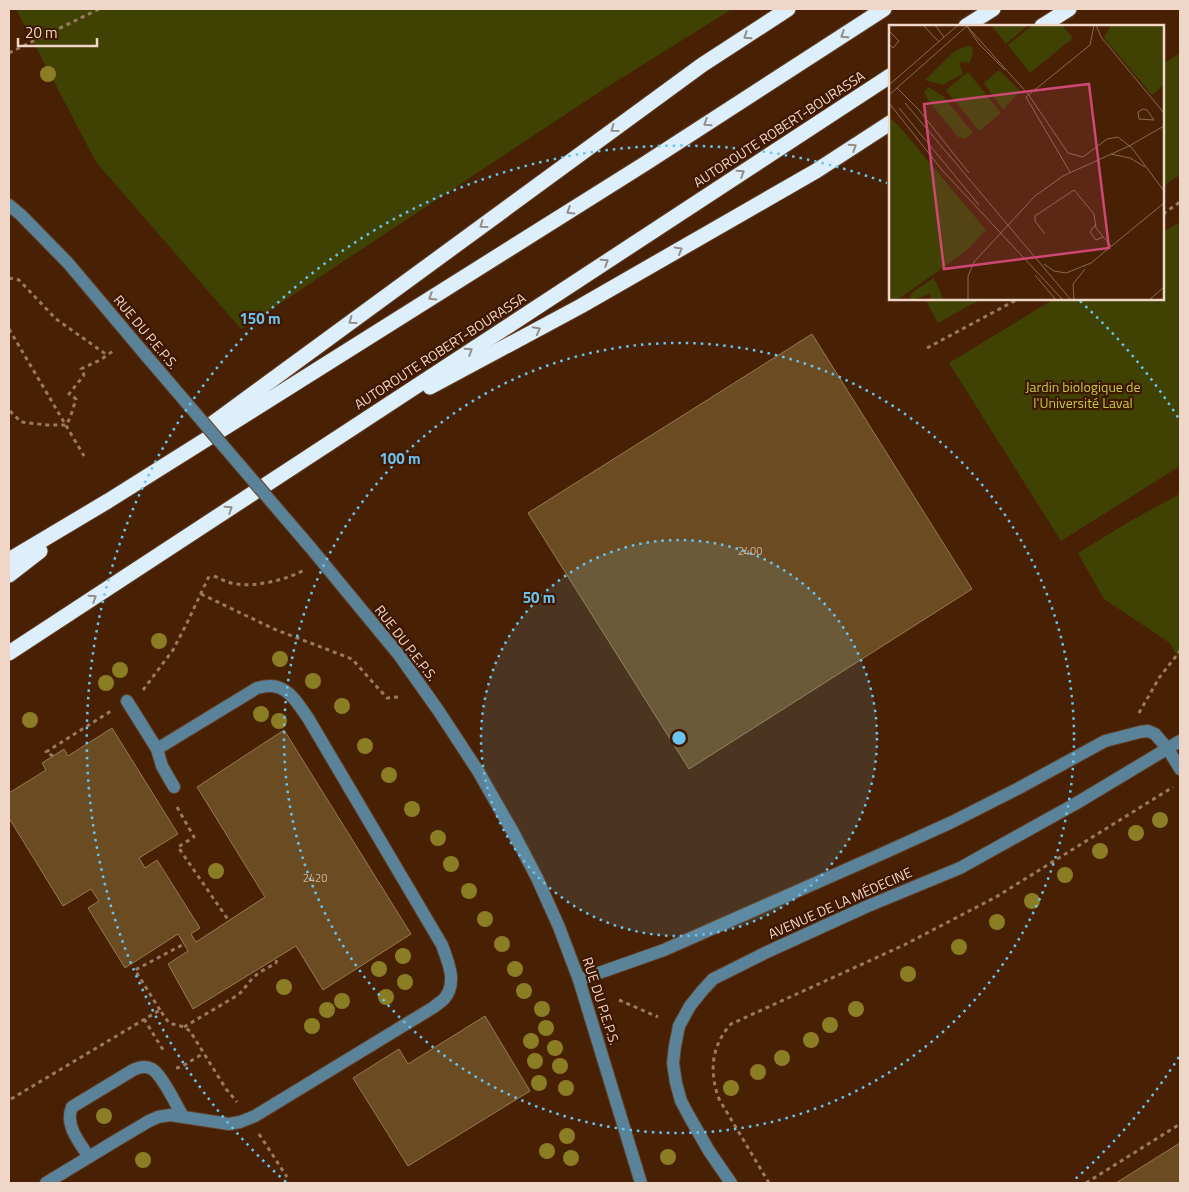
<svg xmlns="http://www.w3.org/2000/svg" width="1189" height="1192" font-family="'Titillium Web',sans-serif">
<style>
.green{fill:#3f4202}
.building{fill:#6b4c22;stroke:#9a794e}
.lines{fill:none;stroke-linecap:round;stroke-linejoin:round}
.minor-casing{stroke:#633e23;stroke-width:14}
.highway-casing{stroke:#633e23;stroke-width:17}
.path{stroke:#9a7963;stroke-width:3;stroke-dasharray:4 4;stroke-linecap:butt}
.minor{stroke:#5a8399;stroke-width:12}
.highway{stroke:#dceffa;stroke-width:15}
.minor-bridge-casing{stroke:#633e23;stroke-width:14;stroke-linecap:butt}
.minor-bridge{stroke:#5a8399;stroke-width:12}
.tree{fill:#8b7d24}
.oneway{stroke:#948e8a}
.ring{fill:none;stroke:#6ac3f1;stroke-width:2.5;stroke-dasharray:2.5 5}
.labels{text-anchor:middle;stroke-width:4.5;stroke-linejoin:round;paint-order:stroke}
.number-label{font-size:11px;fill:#cfb49e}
.street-label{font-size:14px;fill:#f0d6c7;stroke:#3d1700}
.park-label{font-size:14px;fill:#c1c93f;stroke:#3d1700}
.inset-road{fill:none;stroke:#8b6952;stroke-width:1}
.view{fill:#ce4876;fill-opacity:0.15;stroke:#ce4876;stroke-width:2.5}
.inset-edge{fill:none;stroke:#f0d6c7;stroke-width:2.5}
.centre{fill:#6ac3f1;stroke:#3d1700;stroke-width:2.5}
.ring-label{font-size:15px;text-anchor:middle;font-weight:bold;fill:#6ac3f1;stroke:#3d1700;stroke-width:4.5;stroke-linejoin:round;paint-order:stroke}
</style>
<rect width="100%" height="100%" fill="#482104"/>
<g class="green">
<path d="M16,9H732L604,89L241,329L96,162Z"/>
<path d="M1180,53V175L1163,186V64Z"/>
<path d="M1180,222V466L1061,541L949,363L1054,299H1163V232Z"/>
<path d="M925,299H981L938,323Z"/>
<path d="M1180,494V661L1170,643L1104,599L1078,553L1132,520Z"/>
</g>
<g class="building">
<path d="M812,334L972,589L689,769L528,513Z"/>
<path d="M112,728L178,834L139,858L145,868L157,860L200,928L191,934L196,942L265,897L197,787L284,730L411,934L323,990L296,946L193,1009L168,964L188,951L178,934L125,968L88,908L99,901L91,889L63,906L9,818V793L46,770L42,763L64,749L68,756Z"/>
<path d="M485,1016L530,1091L408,1166L353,1078L399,1049L408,1064Z"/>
<path d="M1180,1143V1183H1116Z"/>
</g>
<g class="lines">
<defs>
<g id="minor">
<path d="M9,205L21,215L68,263L143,352"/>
<path d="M310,547L399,655L438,710L478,771L514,834L537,878L559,927L579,980L641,1183"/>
<path d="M127,701L157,749L162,766L174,787"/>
<path d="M579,980L664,950L886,852L952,822L1019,788L1105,741L1140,732L1148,731L1155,734L1168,749L1180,769"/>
<path d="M89,1157C80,1143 64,1125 72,1107L133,1070C139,1067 145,1065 152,1069C162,1075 177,1106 183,1117"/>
<path d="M46,1183L117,1140L149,1121L158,1117L170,1115L229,1124L240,1122L255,1116L434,1007C437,1004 441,1002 444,999C458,983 448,962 442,945L308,718C298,704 288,685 269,686C265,686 261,687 257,688L157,749"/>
<path d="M731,1183L709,1151L689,1116L681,1101L676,1083L673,1063L675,1046L679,1026L690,1006L702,991L713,979L767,952L868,906L960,868L1075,804L1180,741"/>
</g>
<g id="highway">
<path d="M966,26L993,9"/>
<path d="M1042,26L1069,9"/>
<path d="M430,387L581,306L816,171L890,123"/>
<path d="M209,426L702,65L788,9"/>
<path d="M9,560L108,501L646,163L884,9"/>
<path d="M9,575L40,551"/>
<path d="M9,653L890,76"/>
</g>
</defs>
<use href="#minor" class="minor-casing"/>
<use href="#highway" class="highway-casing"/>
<g class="path">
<path d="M9,53L99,9"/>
<path d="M1163,214L1180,202"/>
<path d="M9,278L19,280L56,319L107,355"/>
<path d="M9,329L84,456"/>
<path d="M927,348L1018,299"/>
<path d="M10,411L21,422L47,425H66L70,418L76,399L69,394L84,375L81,369L100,360L113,351"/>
<path d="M214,576C221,579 228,583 236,584C256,587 286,580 304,570"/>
<path d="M201,594L274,629L352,659L387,698L398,697"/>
<path d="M143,690L173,650L187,623L210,574"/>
<path d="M1139,713L1159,678L1180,651"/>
<path d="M53,756L46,752L111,711"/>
<path d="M177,807L194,837L178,847L229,921"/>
<path d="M619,1000L658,1017"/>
<path d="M160,1010L135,970L184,944"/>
<path d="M144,1019L165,1053"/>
<path d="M184,1027L238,995C244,990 247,984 252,979C258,972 268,968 276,963L277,957"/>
<path d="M176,1068L181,1067L204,1053"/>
<path d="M11,1099L160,1010L169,1023L184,1027L190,1031L226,1089L237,1102"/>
<path d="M259,1134L287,1177"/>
<path d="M769,1183L719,1099C709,1072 711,1046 731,1024L904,945L996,897L1173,787"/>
<path d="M1086,1183L1180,1124"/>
</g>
<use href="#minor" class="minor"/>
<use href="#highway" class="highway"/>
<defs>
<path id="minor-bridge" d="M143,352L310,547"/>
</defs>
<use href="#minor-bridge" class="minor-bridge-casing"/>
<use href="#minor-bridge" class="minor-bridge"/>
</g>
<g class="tree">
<circle cx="48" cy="74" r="8"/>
<circle cx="159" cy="641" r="8"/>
<circle cx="280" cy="659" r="8"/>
<circle cx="120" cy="670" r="8"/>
<circle cx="313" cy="681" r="8"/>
<circle cx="106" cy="683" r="8"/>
<circle cx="342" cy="706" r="8"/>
<circle cx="261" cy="714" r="8"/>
<circle cx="30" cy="720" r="8"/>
<circle cx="279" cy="721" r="8"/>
<circle cx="365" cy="746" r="8"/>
<circle cx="389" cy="775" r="8"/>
<circle cx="412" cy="809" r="8"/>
<circle cx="1160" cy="820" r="8"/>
<circle cx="1136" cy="833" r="8"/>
<circle cx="438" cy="838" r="8"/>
<circle cx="1100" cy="851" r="8"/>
<circle cx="451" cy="864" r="8"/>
<circle cx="216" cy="871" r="8"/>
<circle cx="1065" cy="875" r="8"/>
<circle cx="469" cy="891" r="8"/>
<circle cx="1032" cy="901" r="8"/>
<circle cx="485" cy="919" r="8"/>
<circle cx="997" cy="922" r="8"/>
<circle cx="502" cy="944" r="8"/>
<circle cx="959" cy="947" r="8"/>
<circle cx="403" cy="956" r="8"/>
<circle cx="379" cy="969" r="8"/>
<circle cx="515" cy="969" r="8"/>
<circle cx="908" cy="974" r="8"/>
<circle cx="405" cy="982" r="8"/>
<circle cx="284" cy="987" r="8"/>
<circle cx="524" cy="991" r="8"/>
<circle cx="386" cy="997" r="8"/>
<circle cx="342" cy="1001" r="8"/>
<circle cx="542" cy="1009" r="8"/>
<circle cx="856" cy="1009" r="8"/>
<circle cx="327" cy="1010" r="8"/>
<circle cx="830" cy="1025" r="8"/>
<circle cx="312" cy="1026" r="8"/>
<circle cx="546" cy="1028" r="8"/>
<circle cx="811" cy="1040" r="8"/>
<circle cx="531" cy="1041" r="8"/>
<circle cx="555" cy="1048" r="8"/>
<circle cx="782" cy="1058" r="8"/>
<circle cx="535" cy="1061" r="8"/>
<circle cx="560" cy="1066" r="8"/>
<circle cx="758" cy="1072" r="8"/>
<circle cx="539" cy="1083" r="8"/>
<circle cx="566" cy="1088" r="8"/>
<circle cx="731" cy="1088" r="8"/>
<circle cx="104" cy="1116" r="8"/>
<circle cx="567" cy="1136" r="8"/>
<circle cx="547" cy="1151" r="8"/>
<circle cx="668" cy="1157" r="8"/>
<circle cx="571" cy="1158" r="8"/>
<circle cx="143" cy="1160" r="8"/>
</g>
<defs><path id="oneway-chevron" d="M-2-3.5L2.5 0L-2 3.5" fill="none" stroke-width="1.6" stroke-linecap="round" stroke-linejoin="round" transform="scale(1.25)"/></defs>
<g class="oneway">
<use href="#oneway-chevron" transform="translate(844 35) rotate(147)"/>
<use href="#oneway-chevron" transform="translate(747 36) rotate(147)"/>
<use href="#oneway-chevron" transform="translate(707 123) rotate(147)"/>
<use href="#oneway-chevron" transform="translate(614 129) rotate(144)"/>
<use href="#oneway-chevron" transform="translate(853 147) rotate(-33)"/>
<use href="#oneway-chevron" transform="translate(741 173) rotate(-33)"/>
<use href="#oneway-chevron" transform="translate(570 211) rotate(148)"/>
<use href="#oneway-chevron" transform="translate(483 225) rotate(144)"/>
<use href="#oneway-chevron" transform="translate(679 250) rotate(-30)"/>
<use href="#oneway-chevron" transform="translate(605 262) rotate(-33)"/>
<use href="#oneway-chevron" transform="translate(432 297) rotate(148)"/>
<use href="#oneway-chevron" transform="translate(352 321) rotate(144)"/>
<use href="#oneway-chevron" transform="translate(537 330) rotate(-28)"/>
<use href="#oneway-chevron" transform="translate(469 351) rotate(-33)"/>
<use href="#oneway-chevron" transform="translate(229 509) rotate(-33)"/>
<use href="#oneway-chevron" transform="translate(93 598) rotate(-33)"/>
</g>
<circle cx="679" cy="738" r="198" fill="#6ac3f1" fill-opacity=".12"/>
<g class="ring">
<circle cx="679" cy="738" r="198"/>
<circle cx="679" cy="738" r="395"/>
<path d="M1179 1057A593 593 0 0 1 1072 1182M286 1182A593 593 0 0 1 887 183M1080 301A593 593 0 0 1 1179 419"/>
</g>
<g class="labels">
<g class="number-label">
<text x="750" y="555">2400</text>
<text x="315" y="882">2420</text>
</g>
<g class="street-label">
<text transform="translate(779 129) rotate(-33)" y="5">AUTOROUTE ROBERT-BOURASSA</text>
<text transform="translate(146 332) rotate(50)" y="5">RUE DU P.E.P.S.</text>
<text transform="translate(440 351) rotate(-33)" y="5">AUTOROUTE ROBERT-BOURASSA</text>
<text transform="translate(406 643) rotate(52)" y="5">RUE DU P.E.P.S.</text>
<text transform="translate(840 903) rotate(-24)" y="5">AVENUE DE LA MÉDECINE</text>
<text transform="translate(601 1001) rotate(72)" y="5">RUE DU P.E.P.S.</text>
</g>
<g class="park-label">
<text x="1083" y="392">Jardin biologique de<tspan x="1083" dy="16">l'Université Laval</tspan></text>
</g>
</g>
<g transform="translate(889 25)">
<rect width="275" height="275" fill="#482104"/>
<path d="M102,0H139L117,19ZM144,0H173L184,13L141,48L119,20ZM222,0H275V60L263,70L215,13ZM77,21H82L84,26L81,38L70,37L74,49L53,60L36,55L66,26ZM110,45L131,66L114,85L95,58ZM79,47L112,88L90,106L57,65ZM39,62L54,71L84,108L76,114L69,112L39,75L35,67ZM0,92L10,101L97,205L76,227L8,275H0ZM45,253L55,275H43L41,269L23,275L21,271L25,266Z" fill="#3f4202"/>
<path class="inset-road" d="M34,0L50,17M46,0L55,12M77,0L139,69L179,128L194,132L218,114L229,112L243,123L275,166M207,0L212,12L275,88M78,1L90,19L116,45M0,6L10,16L4,23L0,19M0,60L69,0M8,63L30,85L80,148M0,70L79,0M0,78L53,145L174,275M16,78L182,275M10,83L90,180M254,84L258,85L265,95L250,94L249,87ZM222,129L241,133L256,142M181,147L137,72L201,20L205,0M207,199L201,207L207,215L214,212M156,209L146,196V191L185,165L205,189L207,203L222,221M202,238L275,178M155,239L165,246L177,248L202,238M146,250L167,275M79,275V251L85,237L146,171L174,151L240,121L275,101M185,275L184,259L196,244M260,275L275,262"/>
<path class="view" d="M200,59L220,223L55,244L35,79Z"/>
<rect width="275" height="275" class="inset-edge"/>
</g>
<circle cx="679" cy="738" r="8" class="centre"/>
<g class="ring-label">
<text x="260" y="324">150 m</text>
<text x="400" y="464">100 m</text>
<text x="539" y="603">50 m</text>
</g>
<rect width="1189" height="1192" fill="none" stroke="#f0d6c7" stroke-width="20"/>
<path d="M18 38v8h79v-8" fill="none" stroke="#f0d6c7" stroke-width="2.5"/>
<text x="25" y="38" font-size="15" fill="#f0d6c7" stroke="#3d1700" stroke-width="4" paint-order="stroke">20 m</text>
</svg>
